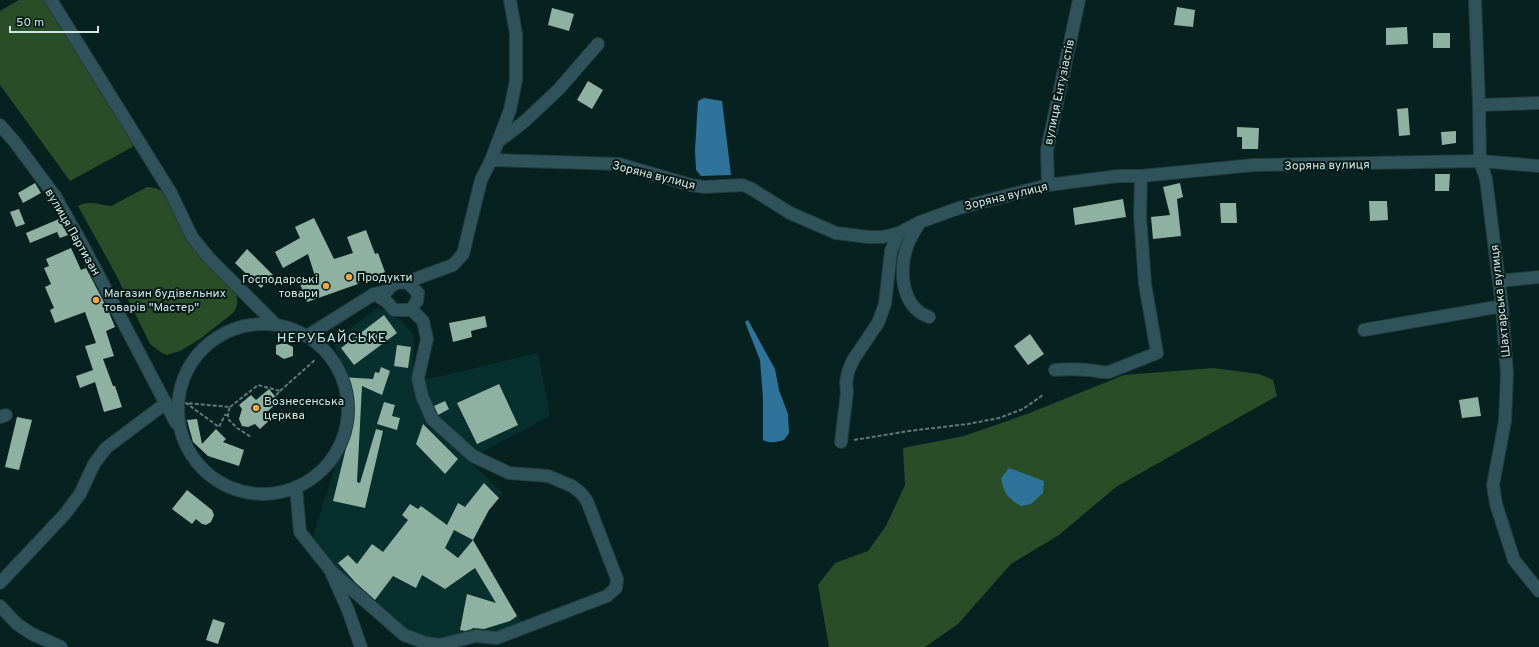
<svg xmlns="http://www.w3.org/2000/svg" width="1539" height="647" font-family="Overpass,sans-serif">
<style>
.built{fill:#072f2d}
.green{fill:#294d26;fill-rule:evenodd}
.water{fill:#2e739a}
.building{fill:#8fb1a2;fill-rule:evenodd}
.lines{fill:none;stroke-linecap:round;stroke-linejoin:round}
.minor-casing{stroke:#213d3c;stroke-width:14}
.path{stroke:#607978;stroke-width:2;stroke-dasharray:4 2;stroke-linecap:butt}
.minor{stroke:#30525a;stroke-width:12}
.poi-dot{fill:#f1a63f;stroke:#001917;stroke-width:1.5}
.labels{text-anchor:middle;stroke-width:4;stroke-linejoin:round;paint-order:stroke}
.street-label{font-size:12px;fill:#d0e4e2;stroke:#001917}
.poi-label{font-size:12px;fill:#d0e4e2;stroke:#001917;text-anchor:start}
.quarter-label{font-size:14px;letter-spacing:1px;fill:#bfe8e5;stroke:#001917}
</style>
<rect width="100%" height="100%" fill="#052221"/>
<g class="built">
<path d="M378,307L401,320L414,336L413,377L426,419L503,493L489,510L473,540L518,617L525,624L449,643L400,640L312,539L345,435L346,373L333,342Z"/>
<path d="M538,353L550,416L478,454L433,416L420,381Z"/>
</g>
<g class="green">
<path d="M19,0H46L136,145L70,181L0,85V11Z"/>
<path d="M147,187L155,188L164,192L236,294C238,302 238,306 233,313L200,339L180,351L167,355L162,353L150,344L115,273L78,206C90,200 99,205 111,206Z"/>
<path d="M1213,368L1259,374L1273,380L1277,396L1116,487L1059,535L1011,564L958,624L925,647H829L818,585L835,563L868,551L886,526L905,485L903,448L964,436L1027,414L1124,375ZM1009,468L1030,477L1011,501Z"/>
</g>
<g class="water">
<path d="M704,98L722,101L731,175L701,176L696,170L695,150L698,101Z"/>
<path d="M748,320L775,369L779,390L788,414L789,433L784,440C777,442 770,444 763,440V398L760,360L745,322Z"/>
<path d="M1009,468L1044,481L1043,493L1031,504L1021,506C1007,498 1004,493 1001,478Z"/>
</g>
<g class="building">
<path d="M1177,7L1195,10L1193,27L1174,25Z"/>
<path d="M552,8L574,14L569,31L548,25Z"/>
<path d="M1407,27L1408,44L1386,45V28Z"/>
<rect x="1433" y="33" width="17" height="15"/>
<path d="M588,81L603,90L592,109L577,100Z"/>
<path d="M1408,108L1410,135L1399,136L1397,109Z"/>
<path d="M1237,127L1259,128L1258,149H1242V137H1237Z"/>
<path d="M1456,131V143L1442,145L1441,132Z"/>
<path d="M1435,174H1450L1449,191H1435Z"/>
<path d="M35,183L41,193L23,203L18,193Z"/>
<path d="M1180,183L1183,197L1177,199L1181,236L1153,239L1151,217L1170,215L1163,187Z"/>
<path d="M1123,199L1126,217L1075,225L1073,208Z"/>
<path d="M1369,201H1387L1388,220L1370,221Z"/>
<path d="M1220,203H1236L1237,223H1221Z"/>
<path d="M19,209L25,224L16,227L10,212Z"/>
<path d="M314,218L334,259L353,253L347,237L366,230L375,254L378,253L385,272L357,283L358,284L307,302L299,281L315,276L308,254L283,268L275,252L300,238L295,227Z"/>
<path d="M59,219L68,235L60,238L57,232L30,243L26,233Z"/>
<path d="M71,248L81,270L86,268L108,310L115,327L106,331L114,356L103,359L113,386H115L122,407L104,412L95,382L80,388L76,376L93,370L85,346L96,343L85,312L55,323L50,310L54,308L45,287L51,284L44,268L49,266L46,259Z"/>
<path d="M247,249L273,275L261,288L235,263Z"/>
<path d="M384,315L397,333L354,365L341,348Z"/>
<path d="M485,316L487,327L471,331L472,337L453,342L449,323Z"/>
<path d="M1030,334L1044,354L1028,365L1014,346Z"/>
<path d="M285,343L293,347V356L284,359L276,354V345Z"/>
<path d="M397,345L411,347L408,368L394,366Z"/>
<path d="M381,367L390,371L382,395L362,386L357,482L360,483L376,429L383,431L365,508L333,501L349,436L351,393H350V382L342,378V377L373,379L375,372L379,373Z"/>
<path d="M499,384L518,425L477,444L457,403Z"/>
<path d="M269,389L279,401L267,412L272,418L260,429L255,424L248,427L242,426L239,419L242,409L239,405L251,395L256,400Z"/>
<path d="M1478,397L1481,416L1462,418L1459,400Z"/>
<path d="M445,401L449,409L438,415L434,406Z"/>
<path d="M384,402L395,405L392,416L400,418L397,430L377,424Z"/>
<path d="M17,417L32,420L19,470L5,467Z"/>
<path d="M197,419L202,444L216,429L226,439L223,442L244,450L239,466L208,456L193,442L187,420Z"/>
<path d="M423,424L458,459L445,474L416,444Z"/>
<path d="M484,483L499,498L489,510L473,540L517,616L510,621L484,629L473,628L472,629L465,631L460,630L467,594L496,603L475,568L445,589L422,575L416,588L393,576L375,600L356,583L338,563L348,555L357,564L372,544L383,552L408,520L402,515L410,504L418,509L421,506L447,525L458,503L465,507ZM454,530L473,540L458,558L445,548Z"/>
<path d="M187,490L212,510L214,515L211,522L206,525L202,524L196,519L192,524L172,509Z"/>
<path d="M213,619L225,623L218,644L206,640Z"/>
</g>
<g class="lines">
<defs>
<g id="minor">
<path d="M51,0L171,193L192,237L209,258L276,325"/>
<path d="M1475,0L1479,105L1480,161L1486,179L1502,306L1507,374L1505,421L1493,485L1496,504L1514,560L1539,591"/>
<path d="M1479,105L1539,103"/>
<path d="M0,125L14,141L55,196L82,244L176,423"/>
<path d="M499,141L525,121L559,89L598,44"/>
<path d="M491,160L619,164L691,185L704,187L742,185L750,188L790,213L836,233L868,237H883L899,233L920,222L959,208L1048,185L1118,176H1141L1254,165L1480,161L1539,166"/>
<path d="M1048,185L1047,150L1079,0"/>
<path d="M920,222C916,229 911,236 908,244C900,264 900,296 918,311C921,314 925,315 929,317"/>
<path d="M1499,281L1539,277"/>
<path d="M407,282L418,293L417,301L412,308V310"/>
<path d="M374,294L386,301L394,310H412"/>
<circle cx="263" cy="409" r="85"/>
<path d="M1364,330L1502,306"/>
<path d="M307,336L374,294L387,291L391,286L397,283L407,282L453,265L463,254L481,180L491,160L510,110L516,80V34L510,0"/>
<path d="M1055,370C1066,369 1076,369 1087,370C1095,370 1100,373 1109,372L1157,353L1145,284L1140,215L1141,176"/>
<path d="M0,417L6,415"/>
<path d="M841,442L847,392L846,383L848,372L853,360L878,323L885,304L891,251L899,233"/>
<path d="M296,487L300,532L331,571L404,635L426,643L439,645L476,636L497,638L607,596L616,588L617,579L587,501L581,493L572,486L548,476L509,473L473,456L432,419L422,396L418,378L427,339L423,321L412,310"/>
<path d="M332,574L348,610L361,647"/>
<path d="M0,583L65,514L80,494L94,464L106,448L166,403"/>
<path d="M0,606L17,624L32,634L61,647"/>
</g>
</defs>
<use href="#minor" class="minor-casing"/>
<g class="path">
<path d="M280,391L316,359"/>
<path d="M230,407L258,385L280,391L275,396"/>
<path d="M228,415H225L219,427L186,403L230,407C228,411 228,414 228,419L237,428L251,437"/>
<path d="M854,440L909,431L968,424L999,418L1023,409L1043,395"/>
</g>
<use href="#minor" class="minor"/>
</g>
<g class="poi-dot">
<circle cx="349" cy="277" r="4"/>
<circle cx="326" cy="286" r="4"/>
<circle cx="96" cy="300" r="4"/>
<circle cx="256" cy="408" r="4"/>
</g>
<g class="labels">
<g class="street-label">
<text transform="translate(1059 92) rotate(-78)" y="4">вулиця Ентузіастів</text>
<text transform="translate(1327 165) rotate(-1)" y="4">Зоряна вулиця</text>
<text transform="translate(654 175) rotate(14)" y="4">Зоряна вулиця</text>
<text transform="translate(1006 196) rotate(-14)" y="4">Зоряна вулиця</text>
<text transform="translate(73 232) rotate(60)" y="4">вулиця Партизан</text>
<text transform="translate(1500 301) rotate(-96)" y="4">Шахтарська вулиця</text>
</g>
<g class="poi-label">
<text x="357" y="281">Продукти</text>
<text x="318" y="283" text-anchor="end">Господарські<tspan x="318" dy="14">товари</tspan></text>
<text x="104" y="297">Магазин будівельних<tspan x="104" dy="14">товарів "Мастер"</tspan></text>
<text x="264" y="405">Вознесенська<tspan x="264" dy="14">церква</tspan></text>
</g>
<g class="quarter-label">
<text x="332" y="342">НЕРУБАЙСЬКЕ</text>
</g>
</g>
<path d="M10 26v6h88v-6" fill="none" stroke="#d0e4e2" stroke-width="2"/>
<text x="16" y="26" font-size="12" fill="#d0e4e2" stroke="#001917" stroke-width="3" paint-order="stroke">50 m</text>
</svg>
